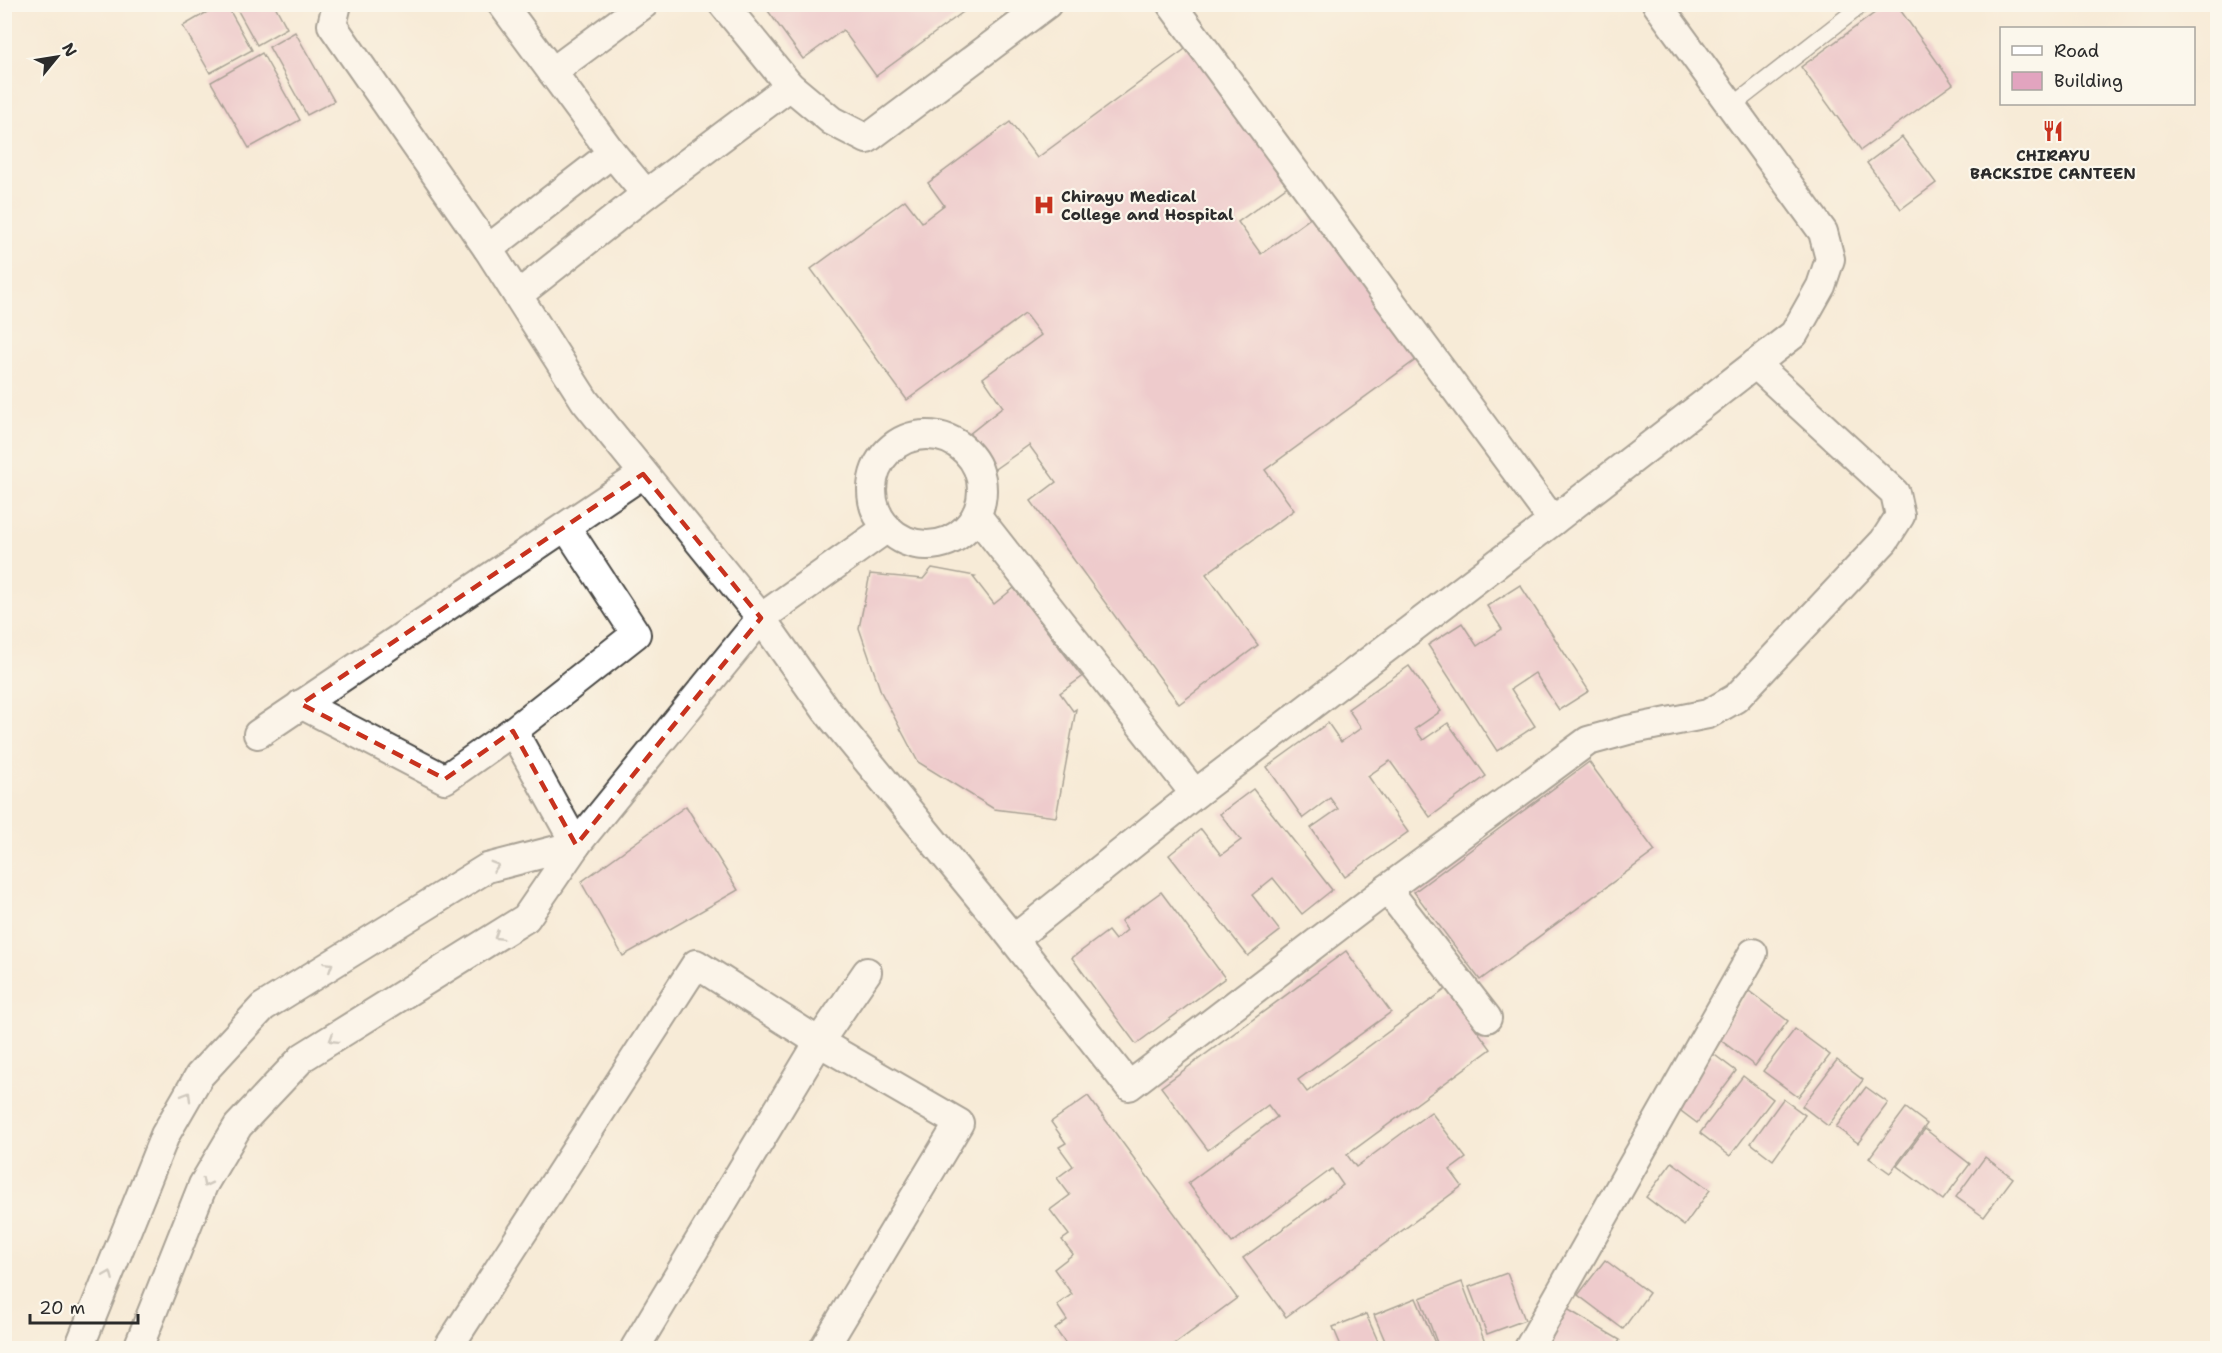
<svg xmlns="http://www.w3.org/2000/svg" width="2222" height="1353" font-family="'Shantell Sans',sans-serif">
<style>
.building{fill:#e2a4bf}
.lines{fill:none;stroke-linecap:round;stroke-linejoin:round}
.lane-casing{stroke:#4a4845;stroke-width:18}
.street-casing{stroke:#4a4845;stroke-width:32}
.lane{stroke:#fff;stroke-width:15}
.street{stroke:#fff;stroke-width:28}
.oneway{stroke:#a0a0a0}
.marked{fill:none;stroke:#c8321e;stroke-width:4.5;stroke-dasharray:12 8;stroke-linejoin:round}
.labels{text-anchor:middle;stroke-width:4.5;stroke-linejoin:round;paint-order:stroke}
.poi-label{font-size:16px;font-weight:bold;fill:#2b2b2b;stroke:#fbf7ec}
</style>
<rect width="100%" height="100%" fill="#fbf7ec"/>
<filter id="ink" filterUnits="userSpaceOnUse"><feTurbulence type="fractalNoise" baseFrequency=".0167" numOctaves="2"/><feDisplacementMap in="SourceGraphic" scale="12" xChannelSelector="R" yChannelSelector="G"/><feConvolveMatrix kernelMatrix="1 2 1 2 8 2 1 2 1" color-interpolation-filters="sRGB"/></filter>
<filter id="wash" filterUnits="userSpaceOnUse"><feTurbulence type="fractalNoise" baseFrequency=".008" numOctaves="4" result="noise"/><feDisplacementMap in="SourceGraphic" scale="24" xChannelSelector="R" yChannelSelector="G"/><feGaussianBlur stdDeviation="1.35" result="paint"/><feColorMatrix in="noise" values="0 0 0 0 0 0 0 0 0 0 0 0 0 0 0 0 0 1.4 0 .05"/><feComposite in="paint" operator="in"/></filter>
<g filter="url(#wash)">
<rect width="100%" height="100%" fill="#f7ebd7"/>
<g id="blocks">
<g class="building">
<path d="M221,4H226L252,50L210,73L183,26Z"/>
<path d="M245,4H274L287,28L257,45L237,9Z"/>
<path d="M763,4H974L876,76L843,30L803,59Z"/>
<path d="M1887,4H1896L1953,84L1861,150L1801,67Z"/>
<path d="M295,32L334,101L307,115L269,47Z"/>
<path d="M1192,44L1293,182L1238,222L1261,254L1316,214L1421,356L1265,470L1294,510L1206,574L1258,645L1179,704L1031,501L1056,482L1029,445L992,471L968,435L1003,407L983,378L1041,335L1025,314L907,400L811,269L905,200L922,222L944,205L928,183L1010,122L1037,158Z"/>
<path d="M262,53L300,120L249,148L211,82Z"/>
<path d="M1902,137L1936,183L1901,209L1867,163Z"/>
<path d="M932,568L975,576L973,577L994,604L1014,588L1082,677L1060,693L1073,711L1076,709L1056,817L994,809L918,762L881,692L859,628L870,574L923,579Z"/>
<path d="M1520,585L1589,691L1559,710L1535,673L1511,689L1535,726L1497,751L1428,645L1462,623L1477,646L1502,629L1487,606Z"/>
<path d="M1409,666L1441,711L1415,729L1423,740L1448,723L1486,776L1430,817L1390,761L1368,776L1408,832L1345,877L1311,828L1338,809L1330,798L1303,818L1267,767L1328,723L1341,742L1361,728L1348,709Z"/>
<path d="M1589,762L1655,851L1480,980L1414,892Z"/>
<path d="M1253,789L1332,890L1302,914L1273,878L1252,895L1280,931L1248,956L1169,855L1201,829L1221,855L1241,840L1220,814Z"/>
<path d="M686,806L738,890L623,956L581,882Z"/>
<path d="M1161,892L1225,978L1136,1044L1072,958L1108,931L1115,940L1127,930L1121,921Z"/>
<path d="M1346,951L1391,1012L1298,1080L1307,1092L1446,989L1491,1049L1347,1155L1356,1167L1431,1112L1466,1158L1450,1170L1462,1186L1286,1317L1243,1258L1343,1185L1332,1169L1232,1243L1188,1183L1277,1117L1268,1105L1208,1150L1161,1087Z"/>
<path d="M1749,991L1788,1021L1755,1066L1715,1036Z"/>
<path d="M1795,1029L1830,1055L1798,1097L1763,1071Z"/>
<path d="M1712,1053L1736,1071L1697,1123L1673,1105Z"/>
<path d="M1837,1060L1863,1080L1828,1126L1802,1106Z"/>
<path d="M1743,1076L1773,1099L1730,1156L1700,1133Z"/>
<path d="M1866,1087L1888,1103L1858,1143L1836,1127Z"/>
<path d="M1088,1096L1237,1298L1169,1348H1069L1055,1329L1067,1320L1057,1305L1072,1294L1054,1269L1073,1254L1062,1240L1069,1235L1050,1210L1070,1195L1057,1178L1073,1166L1059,1147L1066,1143L1051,1122Z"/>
<path d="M1783,1099L1805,1115L1773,1160L1751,1143Z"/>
<path d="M1906,1108L1927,1124L1890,1173L1869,1158Z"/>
<path d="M1925,1129L1970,1164L1943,1200L1897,1166Z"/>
<path d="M1985,1157L2013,1178L1984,1217L1956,1197Z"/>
<path d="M1672,1162L1710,1190L1684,1226L1646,1197Z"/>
<path d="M1605,1260L1649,1293L1623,1329L1578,1295Z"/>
<path d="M1507,1273L1525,1320L1487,1334L1469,1287Z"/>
<path d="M1462,1282L1487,1348H1439L1420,1298Z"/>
<path d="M1416,1298L1437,1348H1388L1374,1315Z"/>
<path d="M1562,1306L1620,1340L1615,1348H1543Z"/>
<path d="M1366,1314L1381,1348H1342L1333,1327Z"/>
</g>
</g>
</g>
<g filter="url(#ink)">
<use href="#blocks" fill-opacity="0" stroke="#4a4845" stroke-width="1.5"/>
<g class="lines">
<defs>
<path id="lane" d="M1732,106L1863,4"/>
<g id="street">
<path d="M337,4L332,25L488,249L585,401L761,618L826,710L1003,926L1129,1086L1387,889L1588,741L1628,730L1708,714L1736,698L1884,541L1900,516L1895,493L1755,364"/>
<path d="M502,4L612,153L646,194"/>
<path d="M1171,4L1553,521"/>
<path d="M552,72L644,4"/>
<path d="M790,86L832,121L867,139L1047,4"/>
<path d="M488,249L612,153"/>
<path d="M518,295L646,194L790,86L723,4"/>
<circle cx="927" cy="490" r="55"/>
<path d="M977,516L1195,794"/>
<path d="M301,704L445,779L513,731L636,634L566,527"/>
<path d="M513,731L576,845"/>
<path d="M258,734L643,474"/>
<path d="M1387,889L1487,1018"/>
<path d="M1014,939L1195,794L1553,521L1794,334L1821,286L1830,259L1823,232L1657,4"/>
<path d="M79,1348L165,1135L199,1076L263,1007L487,868L576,845"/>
<path d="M138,1348L203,1185L238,1126L303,1057L526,918L576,845L761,618L887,528"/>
<path d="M448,1348L696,964L819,1042L959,1123L824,1348"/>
<path d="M635,1348L819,1042L867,972"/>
<path d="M1529,1348L1753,953"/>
</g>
</defs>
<use href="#lane" class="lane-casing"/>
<use href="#street" class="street-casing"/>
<use href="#lane" class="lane"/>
<use href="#street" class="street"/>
</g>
<defs><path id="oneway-chevron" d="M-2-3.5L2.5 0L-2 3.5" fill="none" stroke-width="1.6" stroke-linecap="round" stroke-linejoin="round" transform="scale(1.5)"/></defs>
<g class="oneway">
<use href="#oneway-chevron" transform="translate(495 866) rotate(-16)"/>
<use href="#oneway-chevron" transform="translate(498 936) rotate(148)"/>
<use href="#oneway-chevron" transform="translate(329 966) rotate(-32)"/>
<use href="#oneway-chevron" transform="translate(333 1039) rotate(148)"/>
<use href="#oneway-chevron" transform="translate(187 1096) rotate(-60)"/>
<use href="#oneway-chevron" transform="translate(206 1183) rotate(117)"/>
<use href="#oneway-chevron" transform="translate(109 1275) rotate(-68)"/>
</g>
</g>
<path d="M0 0H2222V1353H0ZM643,474L761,618L576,845L513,731L445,779L301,704Z" fill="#f7ebd7" fill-opacity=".55" fill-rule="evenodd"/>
<path class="marked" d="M643,474L761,618L576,845L513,731L445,779L301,704Z"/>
<defs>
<symbol id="restaurant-bare" viewBox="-9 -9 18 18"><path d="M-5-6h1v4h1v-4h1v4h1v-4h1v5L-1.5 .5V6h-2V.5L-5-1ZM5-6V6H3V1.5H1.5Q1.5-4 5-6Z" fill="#c8321e" stroke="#fbf7ec" stroke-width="2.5" paint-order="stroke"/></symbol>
<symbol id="hospital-bare" viewBox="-9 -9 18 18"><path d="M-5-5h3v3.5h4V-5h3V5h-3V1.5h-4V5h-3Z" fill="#c8321e" stroke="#fbf7ec" stroke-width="2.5" paint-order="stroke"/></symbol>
</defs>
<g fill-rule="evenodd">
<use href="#restaurant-bare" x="2038" y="116" width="30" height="30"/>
<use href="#hospital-bare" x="1029" y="190" width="30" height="30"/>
</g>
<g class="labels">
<g class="poi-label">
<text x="2053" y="161">CHIRAYU<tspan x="2053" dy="18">BACKSIDE CANTEEN</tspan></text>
<text x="1061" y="202" text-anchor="start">Chirayu Medical<tspan x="1061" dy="18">College and Hospital</tspan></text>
</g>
</g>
<rect width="2222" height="1353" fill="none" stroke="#fbf7ec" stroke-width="24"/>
<rect x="2000" y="27" width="195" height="78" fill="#fbf7ec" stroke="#a8a59f" stroke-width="1.5"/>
<rect x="2012" y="46" width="30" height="9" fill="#ffffff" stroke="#a8a59f" stroke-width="1.5"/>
<text x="2054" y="57" font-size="18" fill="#2b2b2b">Road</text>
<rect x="2012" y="72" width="30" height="18" fill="#e2a4bf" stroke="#a8a59f" stroke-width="1.5"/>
<text x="2054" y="87" font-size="18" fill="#2b2b2b">Building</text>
<g transform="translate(57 57) rotate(60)" stroke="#fbf7ec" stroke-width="4.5" paint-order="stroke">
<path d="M0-4.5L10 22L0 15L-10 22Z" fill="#2b2b2b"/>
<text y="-9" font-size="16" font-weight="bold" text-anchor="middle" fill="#2b2b2b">N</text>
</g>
<path d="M30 1314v9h108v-9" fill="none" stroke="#2b2b2b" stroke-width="3"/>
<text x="39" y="1314" font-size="18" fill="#2b2b2b" stroke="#fbf7ec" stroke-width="4.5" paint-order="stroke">20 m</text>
</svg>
